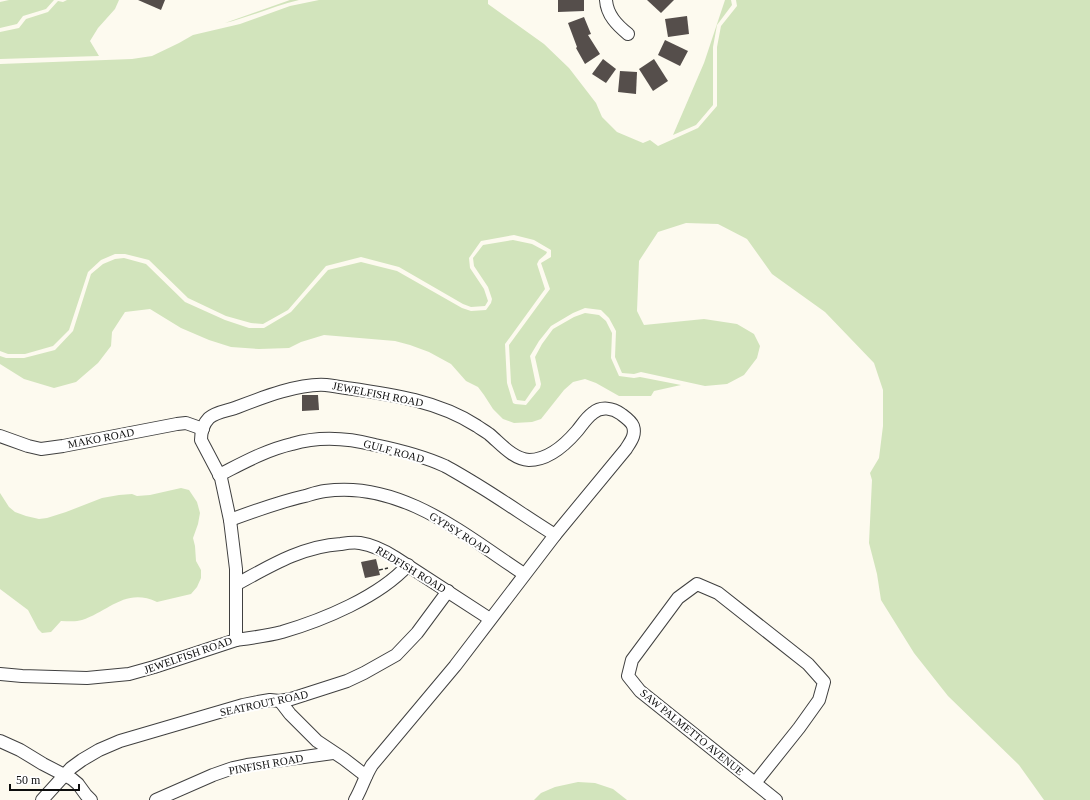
<svg xmlns="http://www.w3.org/2000/svg" width="1090" height="800" font-family="'Times New Roman',serif">
<style>
.green{fill:#d2e4bc}
.building{fill:#554e4b}
.lines{fill:none;stroke-linecap:round;stroke-linejoin:round}
.minor-casing{stroke:#404040;stroke-width:14}
.path{stroke:#2f2f2f;stroke-width:1.5;stroke-dasharray:4 2;stroke-linecap:butt}
.minor{stroke:#fff;stroke-width:12}
.labels{text-anchor:middle;stroke-width:4;stroke-linejoin:round;paint-order:stroke}
.street-label{font-size:11px;fill:#0d0d0d;stroke:#fff}
</style>
<rect width="100%" height="100%" fill="#fdfaef"/>
<g class="green">
<path d="M9,0H54L46,9L23,16L17,24L0,28V2Z"/>
<path d="M67,0H119L115,9L98,28L90,41L99,56L0,59V32L19,28L26,19L48,12L58,1L63,2Z"/>
<path d="M290,0H299C274,6 250,17 225,23Z"/>
<path d="M319,0H488V4L544,44L569,68L596,103L602,117L617,132L643,143L650,140L658,146L698,128L717,106V47L721,26L737,6L736,0H1090V800H1044L1019,765L948,696L914,653L881,600L877,574L869,543L872,480L870,473L879,458L883,426V390L874,363L825,312L772,274L747,239L718,224L686,223L658,232L639,261L637,311L644,325L704,319L737,324L754,334L760,346L757,358L744,375L727,384L705,386L641,372L634,374L622,373L615,357L616,331L609,318L601,310L585,308L573,313L551,326L539,341L530,356L536,385L525,401L517,400L511,383L509,345L550,289L541,263L551,257V250L534,240L514,235L481,241L469,258L470,268L484,289L488,301L485,306L471,307L463,304L399,267L361,257L326,266L288,310L263,324L251,323L226,316L188,298L149,260L125,254H115L101,260L88,272L69,330L53,346L25,354H8L0,351V64L132,59L152,56L179,43L193,35L240,24L290,6Z"/>
<path d="M725,0H731L732,5L717,25L713,47V105L696,125L673,135L704,63Z"/>
<path d="M513,240L532,244L547,252L546,254L539,260L537,264L545,289L505,344L507,383L513,403L515,404L526,405L540,388L541,384L535,357L542,344L553,329L574,317L585,313L599,315L606,321L612,333L611,358L619,376L634,378L640,377L681,385L654,391L651,396H619L596,383L585,379L573,382L564,390L541,419L532,422L514,423L503,419L493,409L484,395L478,387L466,381L451,364L429,352L410,345L395,341L324,335L301,342L289,348L259,349L231,347L209,340L181,328L150,309L125,312L112,332L111,346L98,363L76,382L54,388L24,379L0,364V356L6,358H24L55,350L73,331L91,274L103,264L115,259L124,258L146,264L185,302L225,320L249,328H264L291,312L328,270L361,262L397,271L462,308L471,311L486,310L491,303L492,299L488,287L474,266L473,258L483,245Z"/>
<path d="M181,488L189,490L197,502L200,513L198,524L193,538L195,546L196,561L201,570V578L197,587L191,594L157,602C126,587 109,611 82,620C76,622 68,621 61,621L51,632L42,633L38,629L28,610L0,589V493L9,507L15,512L26,516L39,519L47,518L66,512L102,498L119,495L132,494L137,496L150,495Z"/>
<path d="M578,782L595,783L613,789L627,800H534L541,793L555,787Z"/>
</g>
<g class="building">
<path d="M138,0H165L161,10Z"/>
<path d="M558,0H584V11L558,12Z"/>
<path d="M647,0H674L661,13Z"/>
<path d="M687,16L689,34L668,37L665,19Z"/>
<path d="M584,17L591,34L588,35L600,54L585,64L576,48L577,47L568,23Z"/>
<path d="M665,40L688,51L680,66L658,55Z"/>
<path d="M603,59L616,69L606,83L592,74Z"/>
<path d="M654,59L668,81L653,91L639,69Z"/>
<path d="M620,71L637,72L636,94L618,92Z"/>
<path d="M302,395H318L319,410L302,411Z"/>
<path d="M376,559L380,575L365,578L361,562Z"/>
</g>
<g class="lines">
<defs>
<g id="minor">
<path d="M606,0C607,15 617,25 628,34"/>
<path d="M0,436L28,446L41,449L63,446L177,424L186,423L203,429"/>
<path d="M219,475C243,463 266,450 292,444C319,436 348,438 375,445C399,450 423,456 445,466C458,473 471,481 484,489C508,504 531,520 555,535"/>
<path d="M230,520C254,511 279,502 305,496C312,494 318,492 325,491C401,480 466,536 524,574"/>
<path d="M237,584C270,566 303,546 341,544C347,543 354,542 360,543C373,545 385,551 396,558L490,619"/>
<path d="M236,640C251,638 267,636 282,632C323,620 379,597 408,565"/>
<path d="M0,674L22,676L87,678L129,674L154,667L236,640V569L230,520L221,478L201,440C201,432 203,424 209,418C216,412 226,411 235,408C261,398 299,383 326,385C378,393 432,397 477,426C481,429 485,431 489,434C501,444 513,459 529,460C549,460 565,445 577,431C582,425 586,418 593,413C601,406 613,408 621,414C625,417 631,421 633,426C636,435 631,441 626,449L555,535L455,666L372,765C365,776 362,788 355,800"/>
<path d="M280,701L290,714L317,741L344,759L366,776"/>
<path d="M0,741L20,750L43,764L72,779L78,784L86,795L91,800"/>
<path d="M755,783L799,728L819,700L824,682L808,664L718,593L697,584L678,598L632,660L628,676L640,691L776,800"/>
<path d="M42,800L71,768L82,760L99,750L120,741L243,705L258,702L270,700L280,701L291,699L347,681L364,673L396,655L417,633L448,591"/>
<path d="M156,800L213,775L233,768L247,765L333,753"/>
</g>
</defs>
<use href="#minor" class="minor-casing"/>
<path class="path" d="M379,570L388,568"/>
<use href="#minor" class="minor"/>
</g>
<g class="labels">
<g class="street-label">
<text transform="translate(378 394) rotate(11)" y="4">JEWELFISH ROAD</text>
<text transform="translate(101 438) rotate(-11)" y="4">MAKO ROAD</text>
<text transform="translate(394 451) rotate(15)" y="4">GULF ROAD</text>
<text transform="translate(460 533) rotate(32)" y="4">GYPSY ROAD</text>
<text transform="translate(411 569) rotate(31)" y="4">REDFISH ROAD</text>
<text transform="translate(188 655) rotate(-19)" y="4">JEWELFISH ROAD</text>
<text transform="translate(264 703) rotate(-12)" y="4">SEATROUT ROAD</text>
<text transform="translate(692 732) rotate(39)" y="4">SAW PALMETTO AVENUE</text>
<text transform="translate(266 764) rotate(-10)" y="4">PINFISH ROAD</text>
</g>
</g>
<path d="M10 784v6h69v-6" fill="none" stroke="#0d0d0d" stroke-width="2"/>
<text x="16" y="784" font-size="12" fill="#0d0d0d" stroke="#ffffff" stroke-width="3" paint-order="stroke">50 m</text>
</svg>
